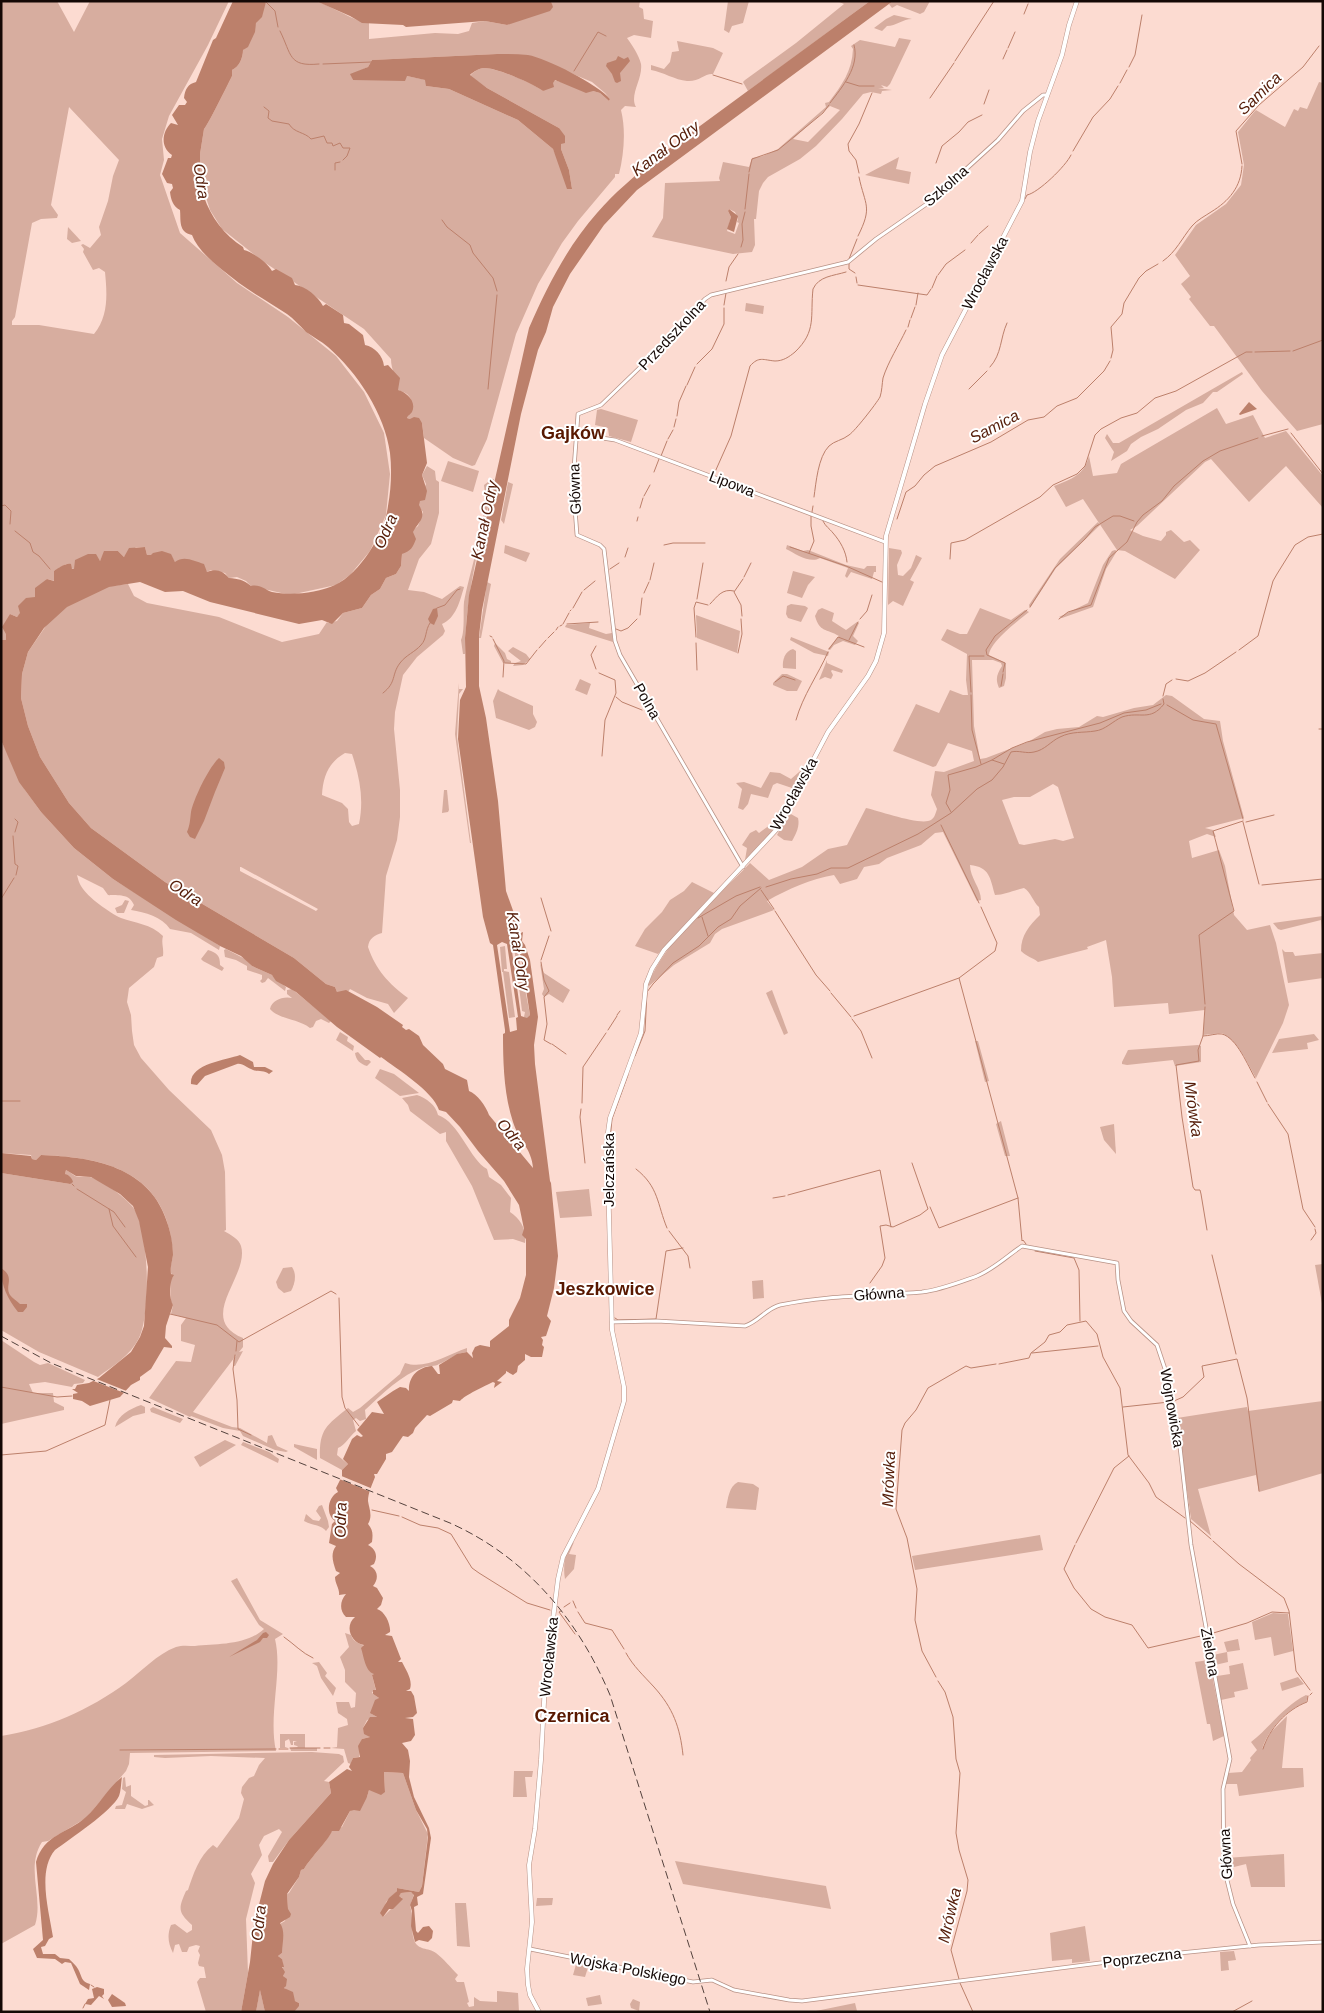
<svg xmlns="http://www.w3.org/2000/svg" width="1324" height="2013" font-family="Arial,sans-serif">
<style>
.green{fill:#d7ad9f;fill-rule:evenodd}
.water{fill:#bc806b;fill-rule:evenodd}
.pier{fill:#fcdbd1}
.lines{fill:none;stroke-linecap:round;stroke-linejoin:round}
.stream{stroke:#bc806b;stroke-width:1}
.tertiary-casing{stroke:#b89286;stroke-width:4.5}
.secondary-casing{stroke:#b89286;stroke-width:5}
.tertiary{stroke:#fff;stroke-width:3}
.secondary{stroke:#fff;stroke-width:4}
.rail{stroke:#54423d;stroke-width:1;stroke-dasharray:8 4;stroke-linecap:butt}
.labels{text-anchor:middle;stroke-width:4;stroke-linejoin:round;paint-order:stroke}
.street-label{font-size:15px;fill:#140805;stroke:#fff}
.water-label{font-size:16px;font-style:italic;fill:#551d09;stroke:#fff}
.quarter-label{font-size:18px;font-weight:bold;fill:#581800;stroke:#fff}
</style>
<rect width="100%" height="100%" fill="#fcdbd1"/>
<g class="green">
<path d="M1,1H57L74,32L90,1H229L208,45L169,116L162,139L164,160L160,175L180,233L237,283L288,317L336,356L364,392L384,433L390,474L386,515L370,551L350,575L336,585L290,595L251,586L246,581L237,577L229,578L225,573L211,570L207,572L205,569L175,562L172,557L147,555L145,547H136L124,557L118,551H105L100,561L97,559L74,570L66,564L54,571L55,581L47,579L36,597L17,617L10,614L6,640H1ZM69,107L119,160L113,176L108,201L99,227L101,235L90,248L83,244L81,245L84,249L83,252L93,270L99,268L105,272C107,293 109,316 94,334L39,325H12V321L15,317L32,223L41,219L57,218L58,215L51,205Z"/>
<path d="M266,1C281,1 305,0 318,2C329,5 360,24 369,23V39L435,33L458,34L469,31L472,23L485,21L507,25L552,4L551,1H640L639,7L643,9L644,19L653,21L651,38L634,35L627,38C632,45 639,55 641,64C643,79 629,95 636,107L625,106L621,110C626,130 624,154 619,174H615V177L578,221L562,243L538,284L516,334L487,439L475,465L472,466L453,458L424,438L422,423L407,418L412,409C412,396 409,394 398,390C397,379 391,370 391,359L364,329L261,260L222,229L210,210L202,185L198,182L200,179V154L204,129C207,127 228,84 232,76V70C239,67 243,58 243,50C254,41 251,34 256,23C259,15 264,9 266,1ZM497,54L530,56L592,82L605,93L610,99L609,101L600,93L554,80L543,91C532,83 497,68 484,68C479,68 473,72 470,76L487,88L559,128L561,149L569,170L572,189L553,149L518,120L449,89L426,86V80L407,76L353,80L351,75L368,67L372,60Z"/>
<path d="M728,1H749L743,23L732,26L729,33L724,30Z"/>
<path d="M837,1H870L748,91L743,82L745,80L796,43L844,4Z"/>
<path d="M893,1H930L924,12L920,14L897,5L892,8L889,4Z"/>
<path d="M894,15L912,19C903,19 896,26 887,26L882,31L874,28L886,19Z"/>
<path d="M899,38L911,40L890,84L887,87L881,85L884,88H878L892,90L882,91L881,94L871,92L863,94L842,119L816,146L800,159L768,177L763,183L759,191L756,219H754L755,245L752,252L733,254L652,237L663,218L665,183L720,181L719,178L723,162L749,167L752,158L763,156L778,149L826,107L825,103L829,102C842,85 852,71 853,49L851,46L860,40L895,47ZM830,106L840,110L808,142L793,139ZM729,209L735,212L738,219L737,222L739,223L735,234L727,231L731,217L728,211Z"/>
<path d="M677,41L713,48L723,53L713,74C705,73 699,82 687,81C675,80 663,72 651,70V65L664,69L670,62L672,52L679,51Z"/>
<path d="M1319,82L1323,83V424L1297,431L1262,391L1214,326H1210L1189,299L1191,297L1181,284L1190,276L1175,255L1196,225L1226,204L1241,185L1244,165L1238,132L1254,112L1256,110L1285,127L1294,109L1298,111L1300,107L1307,109Z"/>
<path d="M899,157L896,169L911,172L909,184L865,175Z"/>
<path d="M68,227L81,241L72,243L67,239Z"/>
<path d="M746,303L764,306L763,314L745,311Z"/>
<path d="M1242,372L1243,374L1217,392H1213L1203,403L1186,410L1158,429L1141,437L1131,444L1127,451L1111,461L1114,452L1105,438L1107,434L1113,443H1119Z"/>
<path d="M1217,408L1226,424L1253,415L1265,438L1286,431L1323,476V508L1286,466L1249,502L1211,459L1205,462L1137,526L1130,530L1143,536L1161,541L1166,535V532L1171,530L1184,542L1190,540L1200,550L1175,579L1125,551L1117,550L1083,499L1066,507L1054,486C1072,479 1084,475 1089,456L1093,476L1117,473L1121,464Z"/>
<path d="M601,409L638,420L631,442L609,436L608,428L595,425L597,410Z"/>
<path d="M448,461L479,471L473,492L441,481Z"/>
<path d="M427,466L435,471L436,480L439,482V513L431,544L419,559L408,590L424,592L442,599L460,586L464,587C460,601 456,618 442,624L445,631L443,635L417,657L403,675L395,712L394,729L400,790V817L397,840L386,876L382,933C375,935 369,938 368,947C376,970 388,983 408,998L394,1013L388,1004L367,998L350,989L348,992H337L335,987L326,984L294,958L165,882L91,828L69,803L40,757L28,726L21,698L22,674L28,652L48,623L59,610L103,587L128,584L134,596L147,603L219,617L282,642L319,634L327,622L328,623L337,621L343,613L362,608L371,595L380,589L386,578L396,574L401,566L402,554L413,530L418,526L423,512L418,505L426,484L422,475ZM345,753L352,754C360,778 364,800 359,824L352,826L349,822L348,809L342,803L322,795C323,776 329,762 345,753ZM240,867H241L318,909L316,911L240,871Z"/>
<path d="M492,479H494L492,490C479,544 465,598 465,654H463L461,640C465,632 463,612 464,602C470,569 489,516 484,485Z"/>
<path d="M508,482L513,484L504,524L501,520Z"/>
<path d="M1098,522L1100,525L1056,568L1030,608L1029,605L1060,559Z"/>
<path d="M505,545L530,553L526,562L504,553Z"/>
<path d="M787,545L803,551L808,550L846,565L864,569L867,566H876V572H874L872,579L851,572L847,578L845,576L848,568L820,558C810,564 796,554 786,549Z"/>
<path d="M889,548L901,550L902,553L897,565L898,575L903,576L911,568L916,555L922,558L910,580L914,582L903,606L893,601L888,605Z"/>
<path d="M1115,550L1117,551L1106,569L1093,607L1062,618L1059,617L1088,603L1103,565L1112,551Z"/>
<path d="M793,571L815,577L808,585L802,598L787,593Z"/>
<path d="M487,582L491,584L481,638H479Z"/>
<path d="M791,604L805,606L808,608L801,622L788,618L786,614L787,606Z"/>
<path d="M822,608L834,613L832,621L846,630L857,622L859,623L853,636L858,641L855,645L843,641L834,645L830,650L828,649L839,636C826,628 820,633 815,616L818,610Z"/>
<path d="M980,608L1011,620L1025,610L1029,612C1019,620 990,642 989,655L1006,663V678L1004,686L999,688C995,679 997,674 1002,666L1001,663L993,660H972L974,726L980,759L986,758L1028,742L1045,732L1057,729L1079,727L1097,716L1103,717L1134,708L1153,705L1166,695L1172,696L1204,719L1220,721L1223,741L1244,818L1205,828L1213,830L1216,837L1207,834L1189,841L1192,858L1219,850L1225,866L1234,915L1247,930L1270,925L1276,943L1289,1005L1283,1023L1256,1078C1246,1061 1240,1043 1222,1033L1203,1035L1205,1010L1169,1014L1168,1003L1114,1007L1112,977L1106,940L1087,947L1088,949L1038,962C1032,957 1027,957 1021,951C1021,935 1029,926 1040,915L1039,907C1033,902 1031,892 1024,888C1014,890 1005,895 995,895C990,878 990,867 970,865C970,878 981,888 981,900L977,901L943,832L935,833L921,845L887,858L879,864L864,867L857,879L840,884L834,875C811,879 788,889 767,901L774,910L722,929L715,934L710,943L674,965L649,986L648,985C665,939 717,898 750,863L769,880L802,867L828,849L847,845L866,808C879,811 916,824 928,821C934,820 935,815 937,809L931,795L935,771L944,772L974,761L972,751L948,743L936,766L933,767L893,751L916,704L939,713L950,690L963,695H968L966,680L967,654L941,640L947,629L960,634H967ZM1053,784L1058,787L1074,838L1063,841L1055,839L1024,845L1019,844L1002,800L1014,797H1030Z"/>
<path d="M696,615L740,631L737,653L697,638Z"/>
<path d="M590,623L589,628L606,634L612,633L613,642L565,627L566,625Z"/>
<path d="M791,637L829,652L828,656L814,653L790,640Z"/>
<path d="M495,643L505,653L507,659L511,661V663H503L494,646Z"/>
<path d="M513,647L526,654L530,659L523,665L513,666L515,663L521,661L508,651Z"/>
<path d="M793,649L796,651V669L783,668C782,660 785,651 793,649Z"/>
<path d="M827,660V663L843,670L842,673L832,670L831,671L833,675L831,679L825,677L819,680Z"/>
<path d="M782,674H787L802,681L797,691H787L773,685V683Z"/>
<path d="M580,679L591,684L587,695L575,690Z"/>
<path d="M459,683V689H463L459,694L457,737L471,843H470L455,734Z"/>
<path d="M498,689L500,691L533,706V714L537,722L535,727L529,730L496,718L493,701Z"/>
<path d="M1,740L25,790L41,812L74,848L113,879L220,946L219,950L191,933L170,929C162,917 145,912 131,910L134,905C129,893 119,896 108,895L103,888L77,875C78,879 79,883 81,886C87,897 110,913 121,918C135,923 151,924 163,936C161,943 164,948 163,956L157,958L154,967L129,988L127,1002L131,1015L132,1031L134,1045L141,1058L169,1090L211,1130L222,1155L225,1172L226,1230L224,1231C231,1235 239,1239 241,1246C250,1276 195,1318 243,1338V1347L239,1352L243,1351L235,1366H233V1360L238,1353L193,1412L232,1427L240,1428L267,1443L268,1436L272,1435L277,1446L288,1451L286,1452L275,1450L243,1436L240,1431L223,1428L191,1416L190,1417L149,1398L176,1361L191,1362L195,1345L181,1341V1325L186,1318L171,1314L173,1305L171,1302L170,1279L173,1277C168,1269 172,1264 173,1255C173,1248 171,1240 170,1232C156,1168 97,1157 41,1155L36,1160L32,1159L31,1155L1,1153Z"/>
<path d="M806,766L792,794V788L777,783L773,785L768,798L751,794L748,804L743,810L738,808L742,789L736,783L744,782L761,788L770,772L780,773L791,779Z"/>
<path d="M444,790H447L449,810L448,812L442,813Z"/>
<path d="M779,810L783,812L775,827L763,843L745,860L747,848L742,845L750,833L756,830L759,833L774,822Z"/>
<path d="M789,813L798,818C800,826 796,834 792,841L784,840L777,835Z"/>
<path d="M692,882L714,893L658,954L635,946L645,929L662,912L670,900L684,891Z"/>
<path d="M125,900L129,901L124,913H117L115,908L122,905Z"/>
<path d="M1323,916V941L1321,920L1281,930L1278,929L1273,923Z"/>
<path d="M505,946L507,969H504V971L509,972L515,1017L509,1018L503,972H502L500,947Z"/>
<path d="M514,947L516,948L517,947L530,1015L527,1019L524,1017L525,1012L522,1011Z"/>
<path d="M226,949L245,959L252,966L272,975L286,987L285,991L268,978L265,982L262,983L260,981L262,979V975L247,970V966L236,960L225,957L224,950Z"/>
<path d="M1282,949L1285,952H1293L1295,956L1323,953V978L1288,983Z"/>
<path d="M208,950C217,953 220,955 220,965L224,968L222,971L203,961L201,959Z"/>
<path d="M540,963L544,973L570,990L563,1003L549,994L544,997L542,994L544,989Z"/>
<path d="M292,989L331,1021L329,1023L321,1019L316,1021L313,1027L310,1028C297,1018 280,1020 270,1009C272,1000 283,996 292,998L287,994V990Z"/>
<path d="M772,990L788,1033L784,1035L766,993Z"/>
<path d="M340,1032L348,1037L347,1041L354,1046L353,1051L336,1040Z"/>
<path d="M1314,1034L1319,1040L1307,1043L1308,1049L1272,1053L1279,1039Z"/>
<path d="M975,1041H978L989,1081L985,1082Z"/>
<path d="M1198,1045L1201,1046V1062L1175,1066L1173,1060L1127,1065L1122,1064V1062L1128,1050Z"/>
<path d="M358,1052L365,1060H369L371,1062L367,1066C360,1064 356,1060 355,1053Z"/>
<path d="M380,1069L394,1074L419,1093L400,1096L375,1078Z"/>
<path d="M417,1095C426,1098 436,1105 438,1115C459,1122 470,1160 487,1169L489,1177L501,1185L511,1198L510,1212C521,1219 527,1231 525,1243L513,1239L494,1240L472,1186L446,1141V1132L440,1134L410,1111L408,1105L402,1098Z"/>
<path d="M1001,1121L1010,1156H1005L996,1124Z"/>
<path d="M1114,1124L1116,1154L1104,1140L1100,1127Z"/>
<path d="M66,1170C70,1172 72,1174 75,1176C80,1178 86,1176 90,1177C102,1180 123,1196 131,1205C150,1224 151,1315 139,1338C130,1356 114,1365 98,1377L39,1352L1,1330V1173L70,1184L65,1174Z"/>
<path d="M589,1189L592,1216L560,1218L556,1192Z"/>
<path d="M1323,1264V1309L1315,1265Z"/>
<path d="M292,1267C297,1274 295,1284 291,1291L284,1293L278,1288L276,1282L283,1268Z"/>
<path d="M763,1280L764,1298L753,1299L752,1281Z"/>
<path d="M1,1340L34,1362L40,1365L48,1363L85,1380L83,1383L74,1384L72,1387L45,1382L29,1384L33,1393H53L54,1402L64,1407V1410L1,1424Z"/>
<path d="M467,1348V1352C456,1353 449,1360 439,1364C435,1367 429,1365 424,1367C401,1375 382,1394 365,1410L366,1419L360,1421L356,1418L353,1420L356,1431C349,1437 345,1445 338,1448L337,1455L348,1464L342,1470L320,1458C319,1429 327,1425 348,1408L353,1412L360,1408L400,1374L405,1363C425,1370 447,1355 467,1348Z"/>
<path d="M1323,1401V1473L1259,1492L1256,1475L1198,1489L1211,1536L1191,1519L1177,1418L1247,1407L1248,1411Z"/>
<path d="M141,1405L145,1407V1413L133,1416L115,1427C118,1415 130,1409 141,1405Z"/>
<path d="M153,1407L183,1419L180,1423L151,1412L150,1409Z"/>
<path d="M225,1440L236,1445L200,1467L194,1457Z"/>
<path d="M243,1442L269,1452L279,1459L278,1463L241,1445Z"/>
<path d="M294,1444L317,1449V1460L294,1447Z"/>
<path d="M738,1482L753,1484L759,1488L756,1510L726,1508C728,1499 729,1486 738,1482Z"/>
<path d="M322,1505L328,1521L329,1527L326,1531C320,1524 312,1526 304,1521L306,1514L313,1520L319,1521L321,1518L316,1511L319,1506Z"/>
<path d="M1040,1535L1043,1550L915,1570L912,1556Z"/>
<path d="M574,1542L569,1554L576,1555L574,1569L565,1579C563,1567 564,1551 574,1542Z"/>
<path d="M237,1578L260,1620L283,1634L275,1639C283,1672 268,1715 276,1751L130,1753L129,1764L126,1771L86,1818L48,1841L42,1842C25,1868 44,1898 35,1925L1,1944V1736C47,1729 89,1710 126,1683C142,1671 157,1654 176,1647C182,1645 189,1646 195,1646C217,1644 247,1645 264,1629L259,1625L231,1581Z"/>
<path d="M1273,1613L1288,1614L1293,1651L1274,1656L1271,1637L1255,1640L1252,1622Z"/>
<path d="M345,1633L351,1635C353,1642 359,1643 364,1646L375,1674L372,1675L376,1691L372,1692L373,1694L379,1698L372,1714L377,1717L367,1720L363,1728L370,1737L362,1739L359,1757L353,1758L351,1764L348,1763L344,1749L331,1748L337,1747L338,1728L348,1725L347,1719L338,1713L336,1702H349L351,1708L355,1707L356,1693L345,1682V1670L340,1657L349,1647Z"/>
<path d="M1238,1639L1240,1650L1227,1652L1228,1662L1215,1665L1213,1655L1227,1652L1224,1642Z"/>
<path d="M1209,1660L1224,1736L1213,1741L1210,1724H1207L1195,1662Z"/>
<path d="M319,1662L327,1673L325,1676L336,1688L333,1696L321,1678L317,1666L312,1663Z"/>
<path d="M1243,1663L1248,1689L1234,1692L1235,1697L1221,1700L1217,1676L1230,1674L1229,1666Z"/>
<path d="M1298,1677L1304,1684L1282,1691L1280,1683Z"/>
<path d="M1306,1695L1308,1696L1306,1702C1286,1710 1269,1728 1262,1749L1271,1732L1287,1716L1282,1768H1303L1304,1787L1239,1796L1237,1784H1225L1228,1773L1242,1772L1251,1760L1250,1758L1257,1750L1251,1742C1270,1727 1284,1706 1306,1695Z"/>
<path d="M280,1734H305V1748H317V1751H291L290,1748L298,1747L297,1746L294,1745V1742L297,1741H293V1745H291L289,1739L285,1741V1747L288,1748H280Z"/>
<path d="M312,1752L339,1754L343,1756L344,1762L324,1781L329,1782L331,1793L289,1840L273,1862H269L268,1856L282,1832L279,1829L264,1836L259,1845L262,1855L251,1874L255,1883L246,1919L248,1973L241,2012H206L197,1982L200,1978H206L204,1967L199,1966L198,1963L200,1955L198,1951L200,1946L196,1945L189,1947L187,1952H182L179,1944L175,1945L173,1953C168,1943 167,1935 171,1925L175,1924L187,1933L192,1930V1925C178,1912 178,1909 186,1891L188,1890C193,1875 199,1856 213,1845L217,1848L239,1818L244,1799L241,1793L242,1787L249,1778L254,1776L259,1765L265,1758L211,1756L165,1758L154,1757V1755Z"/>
<path d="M514,1771H533L532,1777H525L527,1797H513Z"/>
<path d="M384,1772L403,1773L416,1810L428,1834L422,1886L419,1892L397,1888V1891L386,1902L383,1917L402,1898L398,1896L401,1893L411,1892L414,1894L410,1906C414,1916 410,1928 414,1940C418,1951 428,1947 436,1953C444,1959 451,1968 458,1975L455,1979L457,1982H464L469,2002L467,2003L469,2007L474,2006V1997L480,2001L497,2002V1991L518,1993L519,2012H294L299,2003L295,2001L284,1987L282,1959L278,1956L282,1953L280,1924L285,1921L288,1910L287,1894L289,1893L299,1877L301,1870L304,1869C311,1857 328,1841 332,1830L342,1827L350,1811L367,1797L369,1790L385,1791Z"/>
<path d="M125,1777L126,1787L131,1785V1796L145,1806L148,1805V1800H149L154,1805L142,1809L127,1804L125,1809H115L116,1806L122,1805L126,1792L122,1789L123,1778Z"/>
<path d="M1284,1854L1285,1887H1251L1246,1864L1226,1869V1858Z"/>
<path d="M675,1861L826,1886L831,1909L683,1884Z"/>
<path d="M537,1898H553L552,1905L536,1906Z"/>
<path d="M455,1903H466L470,1947L457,1946Z"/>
<path d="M1085,1926L1090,1961L1072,1963V1959L1052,1961L1050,1933Z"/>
<path d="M1234,1951L1236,1960L1228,1961L1229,1970L1221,1971L1220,1952Z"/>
<path d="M577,1961L589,1964L585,1977L573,1975Z"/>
<path d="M260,1989L265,2012H256Z"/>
<path d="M600,1995L602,2004L588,2006L586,1998Z"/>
<path d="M633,1999L640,2002L639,2011L631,2008L630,2004Z"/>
<path d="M855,2003L857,2011L855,2012H811Z"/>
</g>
<g class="water">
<path d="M233,1L266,2L262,17L256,23L255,32L248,47L243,50C243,58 239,67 232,70V76C228,84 207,127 204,129L200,154V174L198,182C203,187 202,191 204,197C211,217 224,235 243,247L244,250C252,252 267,262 272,271L276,269L292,278L295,285C306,286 318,297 323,306L326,304L343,315L344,323L349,324L363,335L365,345C375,347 383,356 384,366L388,365L400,378L398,390C406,392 417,401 412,412C411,414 408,415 407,418L410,419L414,417L419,418L422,423L427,463L422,475L427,491L425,500L420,501L419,505C427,518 419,521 413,532L416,539C413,547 411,551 402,554L401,566L396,574L386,578L380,589L371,595L362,608L343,613L332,624L322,620L299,624L210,602L183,591L165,592L140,582L109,587L67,607L44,628L28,652L22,674L21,698L28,726L40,757L69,803L91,828L165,882L294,958L326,984L335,987L337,992L346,990L377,1007L403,1025L402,1027L406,1030L409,1029L419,1036L423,1045L443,1064L445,1069L467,1080L469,1091C477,1094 486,1106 489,1115L533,1168C532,1149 518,1139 513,1122C504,1095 503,1063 503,1034L505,1033V1030L493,945L490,943L483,917L458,739L460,700L466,687L465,638L469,595L529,328C547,287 567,247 597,213C614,193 635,176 655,159L870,1H893L637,190L604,225L570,274L553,307L546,332L538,350L521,414L482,610L479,636V686L486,718L498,801L506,891L520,930L512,932L511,931L513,942L511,944L521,1016L527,1018L530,1015L521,957L514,936L523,932L522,941L525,945L530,960L538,1017L534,1045L535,1064L550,1181L551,1183L558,1256L554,1288L547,1316L551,1321L546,1336L541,1337L543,1340L542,1345L544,1347L542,1357H531L525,1354V1360L518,1366L517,1372L513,1375L506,1371V1373L497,1381L502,1382L494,1388L495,1383L493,1382C485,1386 465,1395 460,1401L453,1400L452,1403L430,1416L427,1415L415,1428L413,1433L408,1437L403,1436L392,1452L386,1454V1459L377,1474H374L375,1477C372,1485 368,1493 368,1501C369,1508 373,1516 368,1524C373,1530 373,1534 372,1542L368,1545C376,1549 378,1556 374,1564L370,1566C378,1570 379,1579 373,1586L377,1588L383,1598L381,1605L377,1609C385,1611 391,1625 390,1632L385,1635L392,1636L401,1659L398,1662H402C406,1670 413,1680 410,1689L406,1691H411L414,1696L417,1713L413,1717L405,1718L413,1719L415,1735L411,1741L402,1743L408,1750L410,1761L409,1777L414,1797L429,1828L431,1838L423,1894L417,1897L418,1905L414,1907L416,1931L418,1933L423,1927L429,1926L433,1931L432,1938L428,1942L419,1940L415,1942L411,1926L412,1911L410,1905L414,1895L411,1892L401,1893L399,1896L403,1899L393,1909H389L383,1917L380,1913L389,1898L397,1891V1888L419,1892L422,1886L428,1837L427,1829L416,1810L403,1773L384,1772L385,1792L381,1795L369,1790L367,1797L360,1811L354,1810L350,1811L339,1831H332C328,1841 311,1857 304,1869L301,1870L299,1877L287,1894L288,1909L291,1914L290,1917L280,1923C286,1932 282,1943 282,1953L278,1956L282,1959L284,1967H282L285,1972L283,1976L287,1979L286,1986L284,1988L293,1992L295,2001L299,2003V2006L294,2012H265L260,1990L256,2012H241L250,1962L254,1924L265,1881L273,1864L289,1840L331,1793L329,1782L347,1769L352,1771L349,1767L353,1758L360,1757L358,1746L362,1739L370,1737L364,1734L363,1728L370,1717H377L370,1713L375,1700L379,1698L373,1694V1690H376L372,1675L374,1674C365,1671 364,1657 361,1648L364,1645C351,1643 344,1626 355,1617H346C339,1610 340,1601 346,1594L339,1595C340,1589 335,1584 335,1577L340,1573L336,1571C333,1562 330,1554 336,1546L329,1543L332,1524L335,1521C325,1514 328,1497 338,1492L336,1488L342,1476V1470L348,1464L343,1459L352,1439L357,1435L361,1437L363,1436L357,1430L372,1412L384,1414L377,1402L393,1391L400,1387L406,1388L409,1391C408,1377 418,1367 432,1366L438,1374H440L439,1365L457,1354L467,1352L473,1358L472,1353L475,1347L480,1345L490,1347V1341L509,1326V1320L520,1298L526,1275V1239L522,1235L524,1229L519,1205L504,1181L478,1151L460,1127L446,1112L439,1110C433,1091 397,1069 381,1057L380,1058L337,1027L296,992L276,981L272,975L252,966L241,956L220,946L176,920L113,879L74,848L41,812L19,782L1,740V640H6V634L2,627L10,614L17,617L20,613L18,606L26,598L35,597V588L47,579L54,581V571C59,568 65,563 71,564L72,569H74L75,560L88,554H96L100,561L104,551H118L124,557L129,548L145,547L147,555H151L153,553L162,551L171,554L175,562C184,555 194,561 204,564L207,572C216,568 223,571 229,578C238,579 243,579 251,586C260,584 265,590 272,592C291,596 317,593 335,585C361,573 385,532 388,506C391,489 392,470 390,453C385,414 357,372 328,347C321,341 313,337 306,332C300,326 294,319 287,314C271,303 254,294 239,283C223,270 199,254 192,235C178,232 181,220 180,210C173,206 171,200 170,192L173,188L172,184L167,183L162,174L168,158H171L172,155C160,147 162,132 171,123L178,125L172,115L179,105H185L187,102L184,98C185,89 188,84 196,82L213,40L216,38ZM502,942L507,944L518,1017L516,1018L517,1030L510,1032L497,945Z"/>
<path d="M316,1H551L553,7L550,11L507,25L485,21L406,27L403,25L362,23L350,16Z"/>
<path d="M497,54C507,54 518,54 528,55C546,58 599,85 610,99L609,101L600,93L593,91L586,93L555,80L553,83L554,87L543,91C531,83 498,68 484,68C479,68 473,72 470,75L487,88L559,128L565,136V143L561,144V149L569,170L572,189H567L553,149L518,120L449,89L426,86L425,80L407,76L405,81L353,80L350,74L368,67L372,60Z"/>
<path d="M618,56L624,59L628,57L630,61L620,73L621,81L617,83L615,82L612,74L606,66L607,63L616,60Z"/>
<path d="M729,209L738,216L734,232L727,229L731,217L728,211Z"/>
<path d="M1249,402L1257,409L1240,415L1239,414Z"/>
<path d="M437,608L438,616L434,625L430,623L428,619L433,609Z"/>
<path d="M219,758L224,762L225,768L215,792L204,821L195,839L190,837L187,832C190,825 190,820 191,812C194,798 209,767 219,758Z"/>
<path d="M240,1055L253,1062L254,1067H265L273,1071L269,1074C264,1070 259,1072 253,1070C247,1068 243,1063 237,1064L205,1076L197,1085L191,1084C189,1064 226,1060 240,1055Z"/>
<path d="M1,1153L31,1156L32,1159L36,1160L41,1155C93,1157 151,1166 168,1225C171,1234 173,1246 173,1255C172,1263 170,1267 171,1274L174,1275C169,1282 169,1298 173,1305L166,1326L165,1338L172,1346V1348L164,1347L151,1369L140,1377V1380L131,1385L120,1397L90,1406L82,1401L73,1399V1394L78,1393L72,1389H75L77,1385L89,1383L99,1378L131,1352L140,1337L144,1326L148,1267L139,1221L133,1206L120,1194L91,1177L76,1176L66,1170L65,1174C69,1175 72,1178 73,1182L70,1184L1,1173Z"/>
<path d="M1,1268C16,1278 4,1285 10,1295C12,1298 17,1301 20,1304H27V1307L23,1312H18C7,1298 1,1285 1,1268Z"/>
<path d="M266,1632L269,1635L267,1638H263L260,1642L229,1657L257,1640L263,1633Z"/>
<path d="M122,1777C121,1783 121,1791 119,1796C112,1811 70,1839 55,1850C37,1871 49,1911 53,1937L49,1939L45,1946L41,1947L43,1954H55L60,1958L69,1959C72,1962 76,1965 78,1969C82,1976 81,1982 90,1984L89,1990L80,1984L71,1963L65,1962L62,1964L55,1959L37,1958L33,1949L43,1940L36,1862C44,1834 67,1834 86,1817C99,1805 108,1788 122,1777Z"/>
<path d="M97,1987L104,1989V1994L102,1996L104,1999L99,1996L91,2005L85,2004L88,1999L94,1998L92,1989Z"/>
<path d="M112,1994L125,2003L126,2006L112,2007L108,2000Z"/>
</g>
<g class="pier">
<path d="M94,1378L129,1392L127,1394L91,1380Z"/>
<path d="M339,1475L373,1489L371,1492L337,1478Z"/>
</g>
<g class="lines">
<g class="stream">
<path d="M266,2L275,11L278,27"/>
<path d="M1029,2L1030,1"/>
<path d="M1024,14L1028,4"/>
<path d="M280,31C292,55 288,67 319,64"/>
<path d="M1008,48L1015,32"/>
<path d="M1003,59L1007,50"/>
<path d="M955,61L994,1"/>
<path d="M323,64L372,62"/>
<path d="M1129,67L1135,55L1142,15"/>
<path d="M574,71L598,32L606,36"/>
<path d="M713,75L742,84"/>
<path d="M846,82L859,86H874"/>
<path d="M1120,83L1127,70"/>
<path d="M930,98L954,63"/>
<path d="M830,103C842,87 860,67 854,45"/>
<path d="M984,104L989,90"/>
<path d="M264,107L269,111L268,118L272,121L289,124C294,133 305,132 311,139L324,136L327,143H332L333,146L340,143L343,148H350L347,156L343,160"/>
<path d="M1073,151L1093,117L1110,99L1118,86"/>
<path d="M936,163L942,146L959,132L968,122L982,115"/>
<path d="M1242,164L1236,131L1259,105L1303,67L1319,46"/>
<path d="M335,170V163L340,162"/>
<path d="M749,172L752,159L778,150L823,113L829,105"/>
<path d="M859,173L856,160L849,151L848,144L859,124L872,93"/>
<path d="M1025,199L1027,195C1038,193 1066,166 1071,155"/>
<path d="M745,209L749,174"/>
<path d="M442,220L447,227L470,245L473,253L493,278L497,291"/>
<path d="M979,234L988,226"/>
<path d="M858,236C873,206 865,206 859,177"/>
<path d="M971,243L978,235"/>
<path d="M741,247L743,240L742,224L745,212"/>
<path d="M849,259L857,239"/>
<path d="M1163,261C1176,252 1182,238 1192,226C1197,220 1205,216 1211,212C1229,201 1241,187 1242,166"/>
<path d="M849,263V269L855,273"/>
<path d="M938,275L946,264L965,250"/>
<path d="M856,277L857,283"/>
<path d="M726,281L729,267L738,254"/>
<path d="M858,285L927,295L931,289"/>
<path d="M932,288L937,276"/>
<path d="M724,305L726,293"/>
<path d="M916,305L918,293"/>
<path d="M911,318L915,307"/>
<path d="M908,327L910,320"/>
<path d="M1293,351L1323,340"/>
<path d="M1255,352L1290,351"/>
<path d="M1111,358L1113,350L1111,327L1122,314L1124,303L1139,278L1146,271L1158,264"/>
<path d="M697,364L712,349L724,324V308"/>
<path d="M990,367C1002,354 1000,338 1007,323"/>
<path d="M687,385L695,367"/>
<path d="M488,389L497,295"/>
<path d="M969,389L987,371"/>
<path d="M677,416L679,402L686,386"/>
<path d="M674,427L676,419"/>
<path d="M1291,433L1323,474"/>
<path d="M1262,436L1288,429"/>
<path d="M668,439L673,430"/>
<path d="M661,456L667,441"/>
<path d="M654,472L659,459"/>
<path d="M715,472L731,436L750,366C759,356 763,360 775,361C783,361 789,357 795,352C817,331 810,316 813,289C819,276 833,276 846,272"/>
<path d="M1,490V501"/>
<path d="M644,496L650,485"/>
<path d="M814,497C816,483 818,457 829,446C834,441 843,440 849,435C855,431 876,404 880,397C882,391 882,384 883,378C888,362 899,345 906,330"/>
<path d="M1,506L5,505L11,511L10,524"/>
<path d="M640,508L643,498"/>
<path d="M812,512L813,506"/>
<path d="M897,519L906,492L915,486L924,475L935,466L991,442L1028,420L1044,417L1057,406L1077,398L1104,371L1110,361"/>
<path d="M637,521L638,517"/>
<path d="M823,521C826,527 829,528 833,533C840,541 846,551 847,562"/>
<path d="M15,531L30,543L33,552L39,556L50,569"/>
<path d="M664,545L673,543H705"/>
<path d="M790,547L846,566L882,582"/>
<path d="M809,553L814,541L811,526V516"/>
<path d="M625,557L628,548"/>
<path d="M950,559L951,543L965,540L1040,497L1053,485L1077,474L1085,466L1095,435L1101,429L1121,418L1137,413L1155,398L1176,391L1246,352H1252"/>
<path d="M610,569L619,563"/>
<path d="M744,577L751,563"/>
<path d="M650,580L654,563"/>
<path d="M584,590L595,581"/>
<path d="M644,593L649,582"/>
<path d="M697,599L703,563"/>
<path d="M710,604C717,597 722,588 734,591"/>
<path d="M1030,607L1055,568L1085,539L1095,527L1113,516H1120L1134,521"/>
<path d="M437,608L445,605L457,590L460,589"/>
<path d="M573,608L582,592"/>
<path d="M570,611L571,610"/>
<path d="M640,615L642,598"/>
<path d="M742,616L741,605L734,592L743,579"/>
<path d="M860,619L867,611L872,595"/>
<path d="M1059,619L1068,612L1091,605L1109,558L1127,542L1137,522L1143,515L1162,501L1174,486L1203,461L1220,451L1258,438"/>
<path d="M563,624L569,613"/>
<path d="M567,624L598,622"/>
<path d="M560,626L562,625"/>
<path d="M616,629L621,631L628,628L637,619"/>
<path d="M556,630L558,627"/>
<path d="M490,636L492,637"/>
<path d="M696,637L694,608L696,602L708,605"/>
<path d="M548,638L554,632"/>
<path d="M493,639L504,661L503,677"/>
<path d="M849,640L858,622"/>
<path d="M696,643L697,670"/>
<path d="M596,646L591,655L596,669"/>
<path d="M539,648L546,640"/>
<path d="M829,649L838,637L864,647"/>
<path d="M1239,650L1258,636L1273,581L1277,574L1295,545L1308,537L1323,534"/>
<path d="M738,653L742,634L741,619"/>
<path d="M505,663L526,664L537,650"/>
<path d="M1003,672L1005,663L987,655L986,650L995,636L1027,610"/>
<path d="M599,673L615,680L616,693L605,720L602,756"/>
<path d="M1176,679L1188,681L1205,673L1236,652"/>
<path d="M775,682L783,676L795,680"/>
<path d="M1001,686L1003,674"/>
<path d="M971,692L969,656H984"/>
<path d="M383,693C397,682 391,675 400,663C406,655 415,652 421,645C427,639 425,630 430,623"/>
<path d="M971,695L972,730L981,764"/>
<path d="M1163,696L1166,684L1172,680"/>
<path d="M616,697L622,702L642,710"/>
<path d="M1167,705L1193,720L1216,724L1243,819"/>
<path d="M796,720C803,695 818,675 828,652"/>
<path d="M1319,729H1323"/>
<path d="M992,760L1012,748L1027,742L1100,723L1124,713L1146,710L1161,704"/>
<path d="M951,812L946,803L950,790L948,775L976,767L992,760L1004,764"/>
<path d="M1243,822L1259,884"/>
<path d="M1246,822L1274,815"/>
<path d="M941,825L979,903"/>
<path d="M15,832L18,822L15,819"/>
<path d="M13,836L15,864L18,866L16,875"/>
<path d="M1262,885L1323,879"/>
<path d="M766,887L791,879L817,874L831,868H848L918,834L951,813L977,789L992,780L1003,767L1011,752C1019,750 1026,754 1034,752C1045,750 1051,741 1060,737C1072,731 1083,733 1095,731C1105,730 1113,721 1122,717C1140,711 1150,722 1164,704L1163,699"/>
<path d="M761,890L774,909"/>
<path d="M541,898L551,931"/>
<path d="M1,899L14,878"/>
<path d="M981,907L997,943L995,951L959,978L1018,1198L1022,1241L1023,1240L1026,1244"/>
<path d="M775,911L816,975L830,991"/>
<path d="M702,917L708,936"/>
<path d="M698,918L736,896L760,887"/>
<path d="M541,960L549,936"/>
<path d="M541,962L544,980L549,991L544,997L547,1024L544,1040L551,1044"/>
<path d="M831,993L851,1017"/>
<path d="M1205,1004L1199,935L1234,911L1213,831L1243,821"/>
<path d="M1205,1007L1203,1036L1198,1050L1199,1061L1176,1065L1182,1117L1193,1187L1195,1190H1200L1201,1194L1207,1230"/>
<path d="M617,1015L620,1011"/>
<path d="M854,1016L959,978"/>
<path d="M852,1019L861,1031L872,1058"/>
<path d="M608,1030L617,1016"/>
<path d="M1203,1036C1209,1036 1217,1033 1222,1034C1237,1038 1248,1066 1255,1078"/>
<path d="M552,1044L566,1054"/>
<path d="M635,1056L645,1031L647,992L653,984L673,963L699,946L718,927L731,919L740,906L761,888"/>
<path d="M1257,1082L1267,1102"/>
<path d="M1,1101H20"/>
<path d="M582,1103L583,1067L606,1033"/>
<path d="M1268,1104L1288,1134L1303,1209L1315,1227"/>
<path d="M581,1109L580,1117L585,1163"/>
<path d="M610,1140L612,1119L628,1075"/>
<path d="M610,1144V1156"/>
<path d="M636,1169C659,1187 657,1204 667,1228"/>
<path d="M72,1184L74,1186"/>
<path d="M77,1189L114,1212L125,1227"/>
<path d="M788,1195L880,1170L891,1227"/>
<path d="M773,1198L785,1196"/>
<path d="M930,1207L939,1228L1018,1198"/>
<path d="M109,1209L113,1226L136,1257"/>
<path d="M669,1231L688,1256L690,1268"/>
<path d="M1311,1240L1316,1233L1315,1229"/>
<path d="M1035,1251L1074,1258L1079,1270L1080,1321"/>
<path d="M1212,1255L1236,1354"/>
<path d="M870,1283L882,1266L885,1258L880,1226L886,1225L893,1227L920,1215L928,1209L912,1163"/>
<path d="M339,1298L342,1397L345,1408L359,1426"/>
<path d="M170,1314L217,1325L239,1342L331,1291L336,1294"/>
<path d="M615,1318L618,1320L656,1319L666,1251L683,1248"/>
<path d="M236,1351L237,1341"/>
<path d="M1032,1353L1098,1346"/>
<path d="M235,1355L233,1369L237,1400L238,1429L251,1435"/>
<path d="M999,1364L1029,1358L1031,1353L1045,1342L1049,1335L1060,1332L1067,1325L1086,1321L1097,1334L1103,1357L1120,1388L1128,1455L1149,1483L1156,1497L1185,1518"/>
<path d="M1,1387L57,1397L72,1396"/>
<path d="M1174,1401L1183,1397L1204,1377L1202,1366L1237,1359L1247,1398L1259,1491"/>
<path d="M1123,1407L1169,1402"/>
<path d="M1,1455L46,1451L105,1425L110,1400"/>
<path d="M1188,1504L1190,1521L1211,1539"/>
<path d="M372,1510L399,1516"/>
<path d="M402,1517L420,1525L438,1528L451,1534L472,1568L479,1573L527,1603L550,1610"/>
<path d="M1213,1541L1239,1564L1284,1598L1289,1611L1296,1671L1310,1690"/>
<path d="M1076,1543L1114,1468L1129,1456"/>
<path d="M1075,1545L1064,1569L1074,1588L1091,1609L1105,1617L1132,1625L1148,1648L1205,1635"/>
<path d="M573,1601L576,1608"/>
<path d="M564,1607L570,1603"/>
<path d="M561,1611L559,1612L575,1634"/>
<path d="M578,1612L585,1623L612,1630L624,1649"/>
<path d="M1210,1634L1247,1623L1272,1612L1289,1613"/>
<path d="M284,1637C294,1644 302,1653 313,1658"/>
<path d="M626,1653C633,1666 644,1676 654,1687C673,1708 680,1727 683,1755"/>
<path d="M936,1677L922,1651L915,1620L917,1589L907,1538L896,1509L902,1430L905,1423L916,1410L928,1388L966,1366L971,1368L996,1364"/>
<path d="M938,1681L945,1692L953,1717L956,1759L960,1773L956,1833L959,1850L968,1880L967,1891L951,1950L959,1979"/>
<path d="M1310,1695L1312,1693"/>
<path d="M290,1748H320"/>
<path d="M324,1748H330"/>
<path d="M279,1749H288"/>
<path d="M1263,1749C1269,1729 1286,1710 1307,1702L1308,1696"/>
<path d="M120,1750L276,1749"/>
<path d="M960,1983L973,2012"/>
<path d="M91,1985L94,1987"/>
<path d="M83,2008L85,2004"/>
<path d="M1232,2012L1252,2001"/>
</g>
<defs>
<g id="tertiary">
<path d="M576,434L615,440L885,542"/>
<path d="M743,867L620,655L615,641L604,549L600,545L577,535L573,482L578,414L601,405L657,351L705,299L711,295L848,262L876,239L931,201L998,140L1023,111L1043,95H1047"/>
<path d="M612,1322L657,1321L745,1326C758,1322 767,1308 780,1305C827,1295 875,1296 922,1292C940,1290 960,1282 977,1276C994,1269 1007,1256 1022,1246L1117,1263L1118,1280L1124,1311L1131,1321L1157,1345L1165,1369L1179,1438L1191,1545L1230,1759L1223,1789L1224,1868L1233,1904L1250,1946"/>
<path d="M530,1949L693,1982L712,1980L734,1990L789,2000L802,2001L1170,1954L1259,1945L1323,1942"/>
</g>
<path id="secondary" d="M539,2012L530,1995L528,1985L527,1969L532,1922L529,1865L535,1829L541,1760L545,1683L558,1579L563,1557L598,1489L624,1401V1387L612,1330L607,1139L610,1118L641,1033L646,984L652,969L664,950L777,829L828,732L868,676L876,661L884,633L886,536L925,404L942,355L1022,201L1030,152L1038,121L1062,55L1069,25L1077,1"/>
</defs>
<use href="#tertiary" class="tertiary-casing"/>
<use href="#secondary" class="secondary-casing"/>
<use href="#tertiary" class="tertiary"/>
<use href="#secondary" class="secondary"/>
<path class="rail" d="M1,1336L51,1363L450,1523C526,1557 578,1619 610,1695L710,2012"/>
</g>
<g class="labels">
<g class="street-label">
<text transform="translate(946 186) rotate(-41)" y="5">Szkolna</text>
<text transform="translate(985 273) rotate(-62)" y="5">Wrocławska</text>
<text transform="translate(672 335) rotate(-47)" y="5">Przedszkolna</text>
<text transform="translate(732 484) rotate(21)" y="5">Lipowa</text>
<text transform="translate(575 489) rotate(-92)" y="5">Główna</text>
<text transform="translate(647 701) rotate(60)" y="5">Polna</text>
<text transform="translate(794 794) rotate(-61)" y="5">Wrocławska</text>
<text transform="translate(609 1170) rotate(-90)" y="5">Jelczańska</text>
<text transform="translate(879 1294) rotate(-4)" y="5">Główna</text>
<text transform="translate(1172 1408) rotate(80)" y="5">Wojnowicka</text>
<text transform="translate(1210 1652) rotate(80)" y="5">Zielona</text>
<text transform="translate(549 1657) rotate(-84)" y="5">Wrocławska</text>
<text transform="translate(1226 1854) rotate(-93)" y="5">Główna</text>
<text transform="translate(1142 1958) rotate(-7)" y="5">Poprzeczna</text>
<text transform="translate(628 1969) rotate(11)" y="5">Wojska Polskiego</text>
</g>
<g class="water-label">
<text transform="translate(1259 93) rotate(-44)" y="6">Samica</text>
<text transform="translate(665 148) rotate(-37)" y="6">Kanał Odry</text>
<text transform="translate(202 181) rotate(82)" y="6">Odra</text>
<text transform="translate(994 426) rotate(-28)" y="6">Samica</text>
<text transform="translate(484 520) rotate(-78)" y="6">Kanał Odry</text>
<text transform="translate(385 531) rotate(-66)" y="6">Odra</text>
<text transform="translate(186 892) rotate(33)" y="6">Odra</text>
<text transform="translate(519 951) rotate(81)" y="6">Kanał Odry</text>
<text transform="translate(1194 1109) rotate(82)" y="6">Mrówka</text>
<text transform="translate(512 1134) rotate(50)" y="6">Odra</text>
<text transform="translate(888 1479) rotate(-88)" y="6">Mrówka</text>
<text transform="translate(340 1520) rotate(-88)" y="6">Odra</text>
<text transform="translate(949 1915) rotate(-77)" y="6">Mrówka</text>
<text transform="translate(258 1923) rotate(-84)" y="6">Odra</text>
</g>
<g class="quarter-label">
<text x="573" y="439">Gajków</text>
<text x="605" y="1295">Jeszkowice</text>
<text x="572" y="1722">Czernica</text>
</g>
</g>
<rect width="1324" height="2013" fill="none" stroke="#140805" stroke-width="5"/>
</svg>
